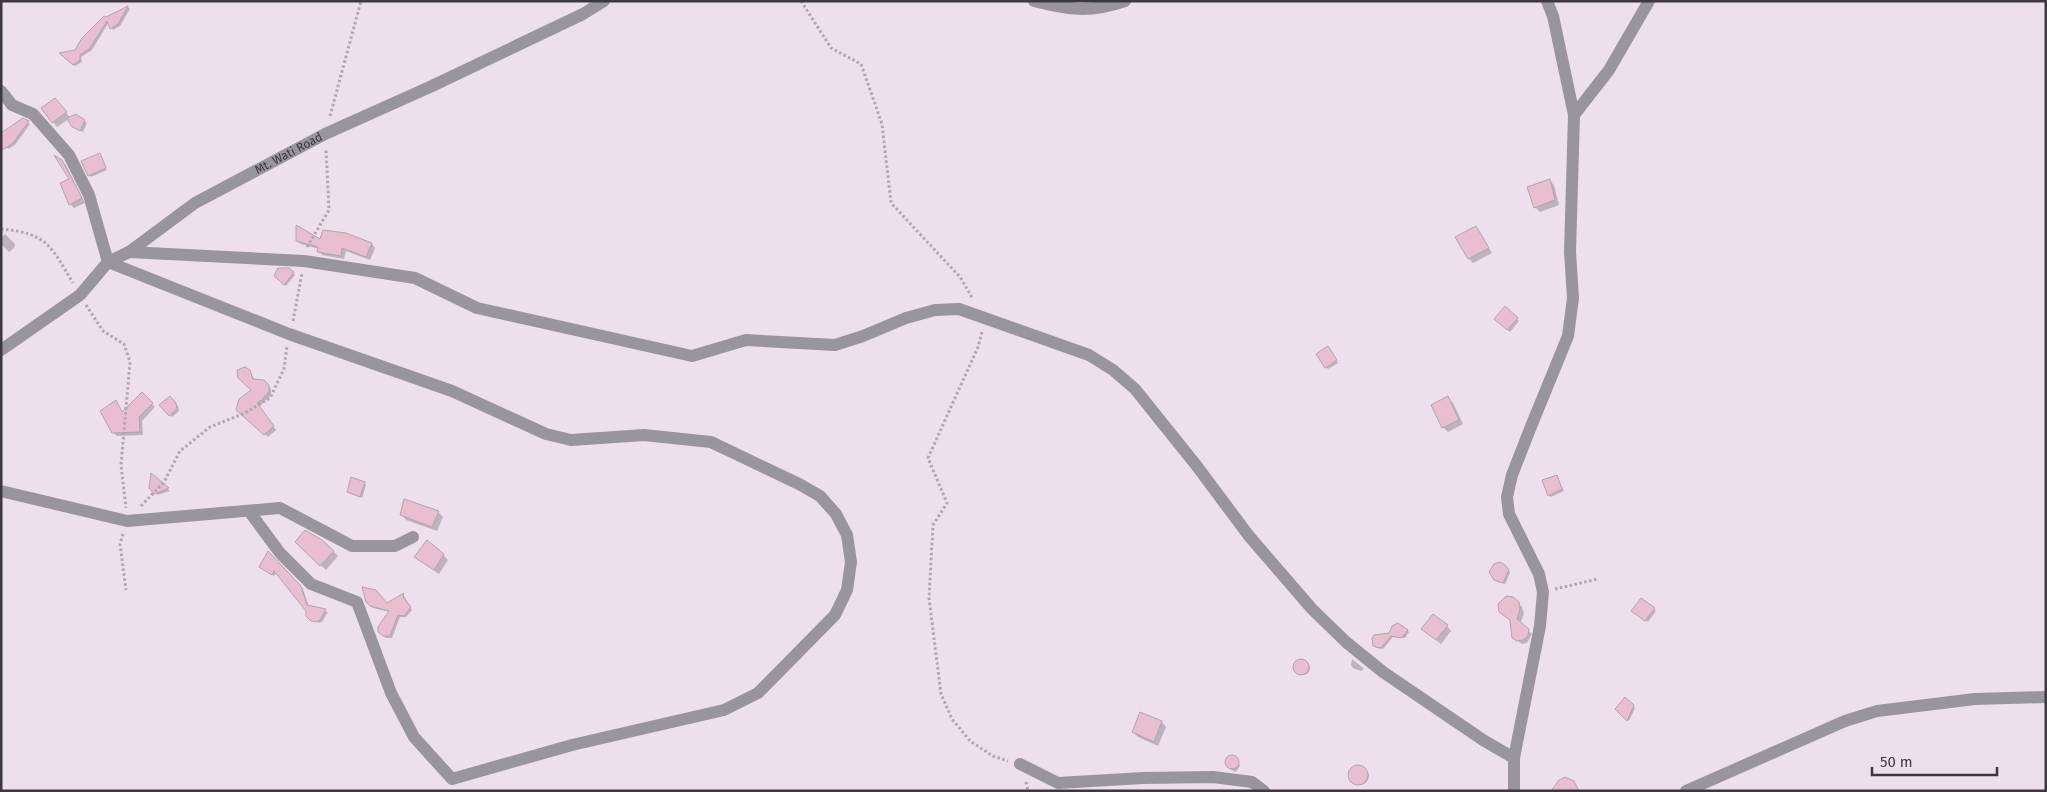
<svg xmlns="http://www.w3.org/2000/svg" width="2047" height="792" font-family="'Fira Sans',sans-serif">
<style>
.shadow{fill:#0003}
.building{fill:#e9bed0;stroke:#b4a4aa}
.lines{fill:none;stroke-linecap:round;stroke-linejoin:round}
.path{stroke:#b0a6b0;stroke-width:3;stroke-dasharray:2.5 2.5;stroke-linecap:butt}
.minor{stroke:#98969c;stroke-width:12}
.labels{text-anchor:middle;stroke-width:4.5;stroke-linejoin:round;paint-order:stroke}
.street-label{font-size:12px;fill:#3d383d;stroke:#ede0ec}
</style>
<rect width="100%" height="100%" fill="#ede0ec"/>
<g class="shadow">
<path d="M128,7L130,9L120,26L113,30L109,22L92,50L81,57L82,62L75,66L61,54L76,51L106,18Z"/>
<path d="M60,104L70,118L76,115L87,123L83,132L74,128L69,119L57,127L53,122Z"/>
<path d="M27,122L30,124L15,145L8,149L6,147Z"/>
<path d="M101,156L107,170L91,177L89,175Z"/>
<path d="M61,161L66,165L85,203L74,208L70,204L71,180Z"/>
<path d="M1549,180L1554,185L1559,205L1540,212L1535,207Z"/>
<path d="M1476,227L1492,253L1473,263L1469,259Z"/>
<path d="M5,234L15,244L14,248L9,252L1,244V238Z"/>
<path d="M346,234L372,244L375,248L370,260L346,251L344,259L322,255L319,249L301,244L297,241H321Z"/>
<path d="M293,273L295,275L286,286L275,275Z"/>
<path d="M1505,308L1519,321L1510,332L1496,319Z"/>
<path d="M1330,350L1338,363L1328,369L1326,367Z"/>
<path d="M249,371L255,380L263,381L271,389V395L259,407L276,430L268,437L240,413L253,391Z"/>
<path d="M142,394L155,407L142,421L143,435L117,436L113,432L116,402L123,413Z"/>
<path d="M170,398L178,406L179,411L172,417L161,405Z"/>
<path d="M1448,398L1453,403L1463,424L1448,432L1443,427Z"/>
<path d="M152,475L170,491L157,495Z"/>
<path d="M1557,477L1564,491L1551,497L1549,495Z"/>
<path d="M364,483L366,485L362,498L348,491Z"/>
<path d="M438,512L443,517L437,531L406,520L402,515Z"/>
<path d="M322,541L338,556L326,570L297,542Z"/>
<path d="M268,553L303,589L309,607L328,612L322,622L319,623L310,618L308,611L277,572L274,576L262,569Z"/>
<path d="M443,555L448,560L439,574L415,557Z"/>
<path d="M1507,568L1510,573L1505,584L1498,582L1495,579Z"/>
<path d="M403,594L412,610L406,617H400L392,638H386L381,634L390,612L373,608L367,601L387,604Z"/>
<path d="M1513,598L1522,607L1524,614L1520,624L1532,634L1527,643L1522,644L1513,637L1512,621L1502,614L1499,608Z"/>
<path d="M1654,609L1656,611L1648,622L1635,613Z"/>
<path d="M1397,624L1402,625L1409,632L1405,638L1393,637L1383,649L1376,648L1374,645L1390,635Z"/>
<path d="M1447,626L1451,631L1441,644L1427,633Z"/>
<path d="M1352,659L1362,667L1364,669L1361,671L1353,668L1351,665Z"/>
<circle cx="1303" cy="668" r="7"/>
<path d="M1626,699L1635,708L1629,721L1616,709Z"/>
<path d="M1162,722L1166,727L1158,746L1138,737L1133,732Z"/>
<path d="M1233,756L1237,758L1240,766L1236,772L1231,770L1226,763L1227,759Z"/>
<circle cx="1360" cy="776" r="9"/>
</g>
<g class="building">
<path d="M128,6L118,24L110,29L107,21L90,48L80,55V60L73,65L59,53L75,50L82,38L104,16L106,17Z"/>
<path d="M55,98L67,112L52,123L41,108Z"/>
<path d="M76,114L85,120L80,131L71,126L67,118Z"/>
<path d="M23,118L29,121L13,143L1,151V133Z"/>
<path d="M100,153L106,168L88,176L81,161Z"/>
<path d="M54,155L62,160L82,198L69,205L60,183L69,179Z"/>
<path d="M1550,179L1555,200L1534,208L1527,187Z"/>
<path d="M296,225L320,239L323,230L346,233L372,243L366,257L342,248L341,256L317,252L318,247L296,241Z"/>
<path d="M1476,226L1489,248L1468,259L1455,237Z"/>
<path d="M278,268H289L294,272L284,285L274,276Z"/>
<path d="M1505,306L1518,318L1507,330L1494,319Z"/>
<path d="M1328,346L1337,360L1325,368L1316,354Z"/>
<path d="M245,367L250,370L253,379L264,380L269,385V392L262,399L263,402L261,400L257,403L274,426L264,435L236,410L239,399L251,390L238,378L237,370Z"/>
<path d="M142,392L153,403L139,417L140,432L112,433L100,411L116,400L122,412Z"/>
<path d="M170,396L176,403L177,409L169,416L159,405Z"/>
<path d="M1448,396L1459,420L1442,428L1431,405Z"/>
<path d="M151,473L169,488L154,494L149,488Z"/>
<path d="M1557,475L1562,489L1548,496L1542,480Z"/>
<path d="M351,477L365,482L360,497L347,492Z"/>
<path d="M404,499L439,511L432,527L400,515Z"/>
<path d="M305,530L322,540L334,551L320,566L295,542Z"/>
<path d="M427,540L444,554L434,570L414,557Z"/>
<path d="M268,551L301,586L307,605L326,609L320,620L316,622L311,621L306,616V611L274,571L272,575L259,567Z"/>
<path d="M1500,562L1505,565L1509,570L1503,583L1494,580L1489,572L1494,564Z"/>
<path d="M362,587L376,590L387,603L404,593L403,597L411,607L404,616L398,615L390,636H383L378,632V627L389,611L370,606L366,602Z"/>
<path d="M1506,596L1513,597L1519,602L1520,609L1517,619L1529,629L1528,636L1523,640L1517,641L1512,638L1510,620L1499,612L1498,604Z"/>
<path d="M1641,598L1655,608L1645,621L1631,611Z"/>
<path d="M1433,614L1448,625L1436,640L1421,629Z"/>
<path d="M1398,623L1408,630L1404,635L1401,638L1391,636L1381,648L1373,646L1372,638L1374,635L1389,633L1392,626Z"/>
<circle cx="1301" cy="667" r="8"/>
<path d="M1625,697L1634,705L1627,721L1615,709Z"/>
<path d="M1140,712L1162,721L1154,742L1132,732Z"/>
<circle cx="1232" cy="762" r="7"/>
<circle cx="1358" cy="775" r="10"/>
<path d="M1565,777L1574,781L1579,791H1551L1559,780Z"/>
</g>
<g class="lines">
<g class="path">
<path d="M801,1L831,48L861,64L882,124L891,203L960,277L973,299"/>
<path d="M330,116L361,1"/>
<path d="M1,229C47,233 51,246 73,283"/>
<path d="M307,247L329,210L326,150"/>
<path d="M86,305L103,331L124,344L130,362L121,465L126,508"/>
<path d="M293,321L302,273"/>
<path d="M982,332L978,347L928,458L947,503L933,525L929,598L941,694L952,719L970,741L993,756L1008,761"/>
<path d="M141,506L164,482L180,451L210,427L245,413L270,398L284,369L287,346"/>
<path d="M123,534L120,544L126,590"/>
<path d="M1555,589L1598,579"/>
<path d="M1026,782L1028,791"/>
</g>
<g class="minor">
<path d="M1034,1C1069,10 1090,13 1125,1"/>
<path d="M1,91L12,105L33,114L69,155L89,195L108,262L289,334L452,391L546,434L571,440L644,435L711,442L799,484L820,496L836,514L847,535L851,562L847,590L835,615L758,693L724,710L572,745L452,779L414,737L391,693L357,602L311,584L280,553L249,511"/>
<path d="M1574,115L1609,70L1649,1"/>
<path d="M129,252L304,261L415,278L477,308L692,356L746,340L835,345L863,336L906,318L935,310L959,309L1089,355L1113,370L1135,389L1196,465L1249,536L1312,609L1346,642L1383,672L1483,740L1514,758"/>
<path id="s1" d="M1,350L80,295L108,262L129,252L195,203L325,134L432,86L583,14L604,1"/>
<path d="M1,491L127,521L280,508L352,546H395L413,537"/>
<path d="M1020,764L1058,783L1143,778L1213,777L1252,782L1264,791"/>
<path d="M1514,791V758L1540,626L1543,592L1539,574L1509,514L1507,497L1512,475L1532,424L1568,336L1573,298L1570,252L1574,115L1553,16L1547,1"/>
<path d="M1686,791L1845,721L1877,711L1975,699L2046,697"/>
</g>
</g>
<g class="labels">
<g class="street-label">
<text dy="4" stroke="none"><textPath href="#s1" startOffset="351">Mt. Wati Road</textPath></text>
</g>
</g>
<rect width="2047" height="792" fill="none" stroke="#3d383d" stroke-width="5"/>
<path d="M1872 767v8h125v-8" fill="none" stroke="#3d383d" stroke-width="2.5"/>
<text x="1880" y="767" font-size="15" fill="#3d383d" stroke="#ede0ec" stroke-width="4" paint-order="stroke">50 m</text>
</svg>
